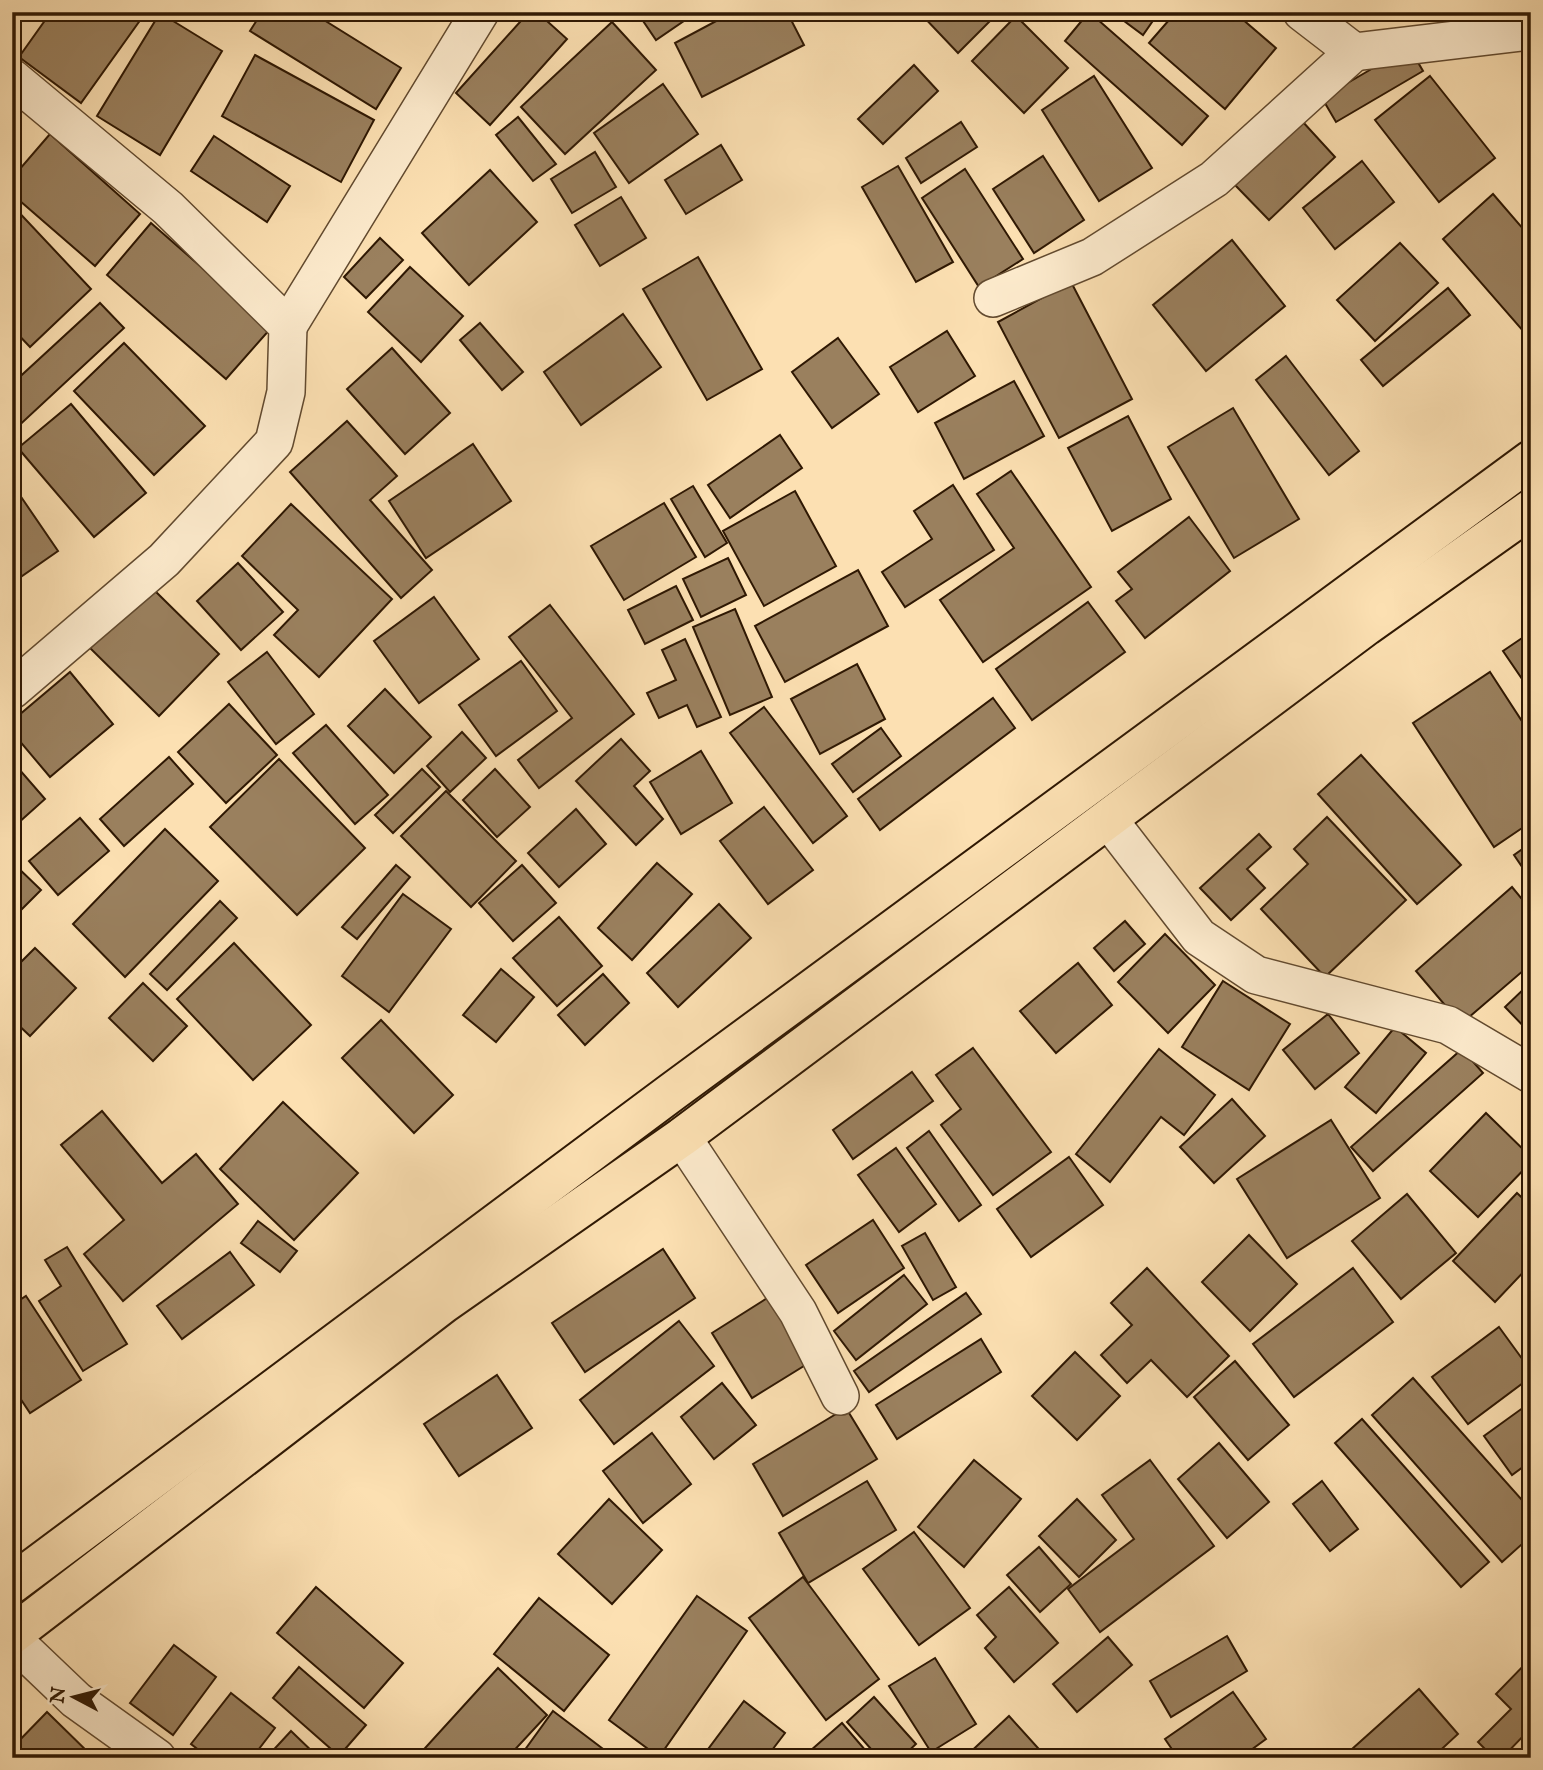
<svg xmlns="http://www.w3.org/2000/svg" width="1543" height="1770" font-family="'IM FELL English',serif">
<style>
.building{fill:#9a805e;stroke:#2f1803;stroke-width:2}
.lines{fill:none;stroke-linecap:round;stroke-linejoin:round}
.minor-casing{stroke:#624a2f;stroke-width:40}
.primary-casing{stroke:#2f1803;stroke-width:42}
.minor{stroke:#fdebcd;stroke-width:37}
.primary{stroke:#fce0b2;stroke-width:38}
</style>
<rect width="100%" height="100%" fill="#fce0b2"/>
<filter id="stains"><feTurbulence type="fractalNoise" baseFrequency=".00286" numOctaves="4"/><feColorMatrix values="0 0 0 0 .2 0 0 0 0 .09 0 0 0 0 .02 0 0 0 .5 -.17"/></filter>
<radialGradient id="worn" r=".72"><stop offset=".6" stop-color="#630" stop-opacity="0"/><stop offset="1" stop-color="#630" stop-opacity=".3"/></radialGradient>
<g class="building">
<path d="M51,12H146L81,103L19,57Z"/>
<path d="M262,12H311L401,68L376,109L250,31Z"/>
<path d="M529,12H537L567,39L490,125L456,93Z"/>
<path d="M637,12H697L656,40Z"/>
<path d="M733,12H787L804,45L702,97L675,43Z"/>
<path d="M919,12H999L958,53Z"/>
<path d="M1089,12L1208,116L1182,145L1065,41Z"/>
<path d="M1112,12H1159L1143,35Z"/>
<path d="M1176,12H1234L1276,48L1225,109L1149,43Z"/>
<path d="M160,13L222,51L160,155L97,116Z"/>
<path d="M1016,16L1068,68L1024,113L972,61Z"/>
<path d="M612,22L656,70L565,154L521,107Z"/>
<path d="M1409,47L1423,71L1336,122L1322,98Z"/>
<path d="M255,55L374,120L341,182L222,116Z"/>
<path d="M914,65L938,91L883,144L858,119Z"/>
<path d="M1094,76L1152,168L1099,201L1042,110Z"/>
<path d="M1430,76L1495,158L1439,202L1375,120Z"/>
<path d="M663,84L698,134L629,183L594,133Z"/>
<path d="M518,117L556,164L533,181L496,135Z"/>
<path d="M1302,121L1335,157L1269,220L1235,185Z"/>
<path d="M961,122L977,147L921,183L906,158Z"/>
<path d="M50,134L140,214L95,266L12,194V178Z"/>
<path d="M214,136L290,186L267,222L191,171Z"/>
<path d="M721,145L742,180L686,214L665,180Z"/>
<path d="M595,152L616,187L572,213L551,179Z"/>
<path d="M1043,156L1084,220L1034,253L993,189Z"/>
<path d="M1362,161L1394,202L1335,249L1303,208Z"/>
<path d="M898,166L953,262L916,282L862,187Z"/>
<path d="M965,169L1023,259L979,287L922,198Z"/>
<path d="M490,170L537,222L469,285L422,233Z"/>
<path d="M1493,194L1531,238V340L1443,239Z"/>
<path d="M621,197L646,238L600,266L575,225Z"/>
<path d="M12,205L91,289L30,347L12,328Z"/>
<path d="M151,223L271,328L226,379L107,275Z"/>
<path d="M380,238L403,260L366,298L344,277Z"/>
<path d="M1232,240L1285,306L1206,371L1153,305Z"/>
<path d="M1400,243L1438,283L1375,341L1337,300Z"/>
<path d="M698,257L762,369L707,400L643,289Z"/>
<path d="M410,267L463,316L421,362L368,312Z"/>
<path d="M1071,282L1132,399L1059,438L998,322Z"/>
<path d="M1448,288L1470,315L1383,386L1361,360Z"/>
<path d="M100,303L124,328L12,432V384Z"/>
<path d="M623,314L661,367L581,425L544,372Z"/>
<path d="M480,323L523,372L502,390L460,340Z"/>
<path d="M947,331L975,376L918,412L890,367Z"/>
<path d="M838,338L879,394L832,428L792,372Z"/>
<path d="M124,343L205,426L154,475L74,391Z"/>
<path d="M392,348L450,413L405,454L347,389Z"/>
<path d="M1286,356L1359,451L1329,475L1256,380Z"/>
<path d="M1014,381L1044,436L964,479L935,423Z"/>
<path d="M71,404L146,493L94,537L18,448Z"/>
<path d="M1233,408L1299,519L1234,558L1168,447Z"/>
<path d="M1128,416L1171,499L1112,531L1068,448Z"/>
<path d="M347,421L397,476L370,500L432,570L401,598L290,472Z"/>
<path d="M780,435L802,468L730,518L708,485Z"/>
<path d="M473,444L511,501L426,558L389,501Z"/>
<path d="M1011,471L1091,587L983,662L940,600L1014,548L977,494Z"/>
<path d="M953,485L994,550L905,607L882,572L932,539L914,511Z"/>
<path d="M693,486L727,543L705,557L671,499Z"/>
<path d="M15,488L58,551L12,583V490Z"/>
<path d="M795,491L836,566L764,606L723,531Z"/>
<path d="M664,503L696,557L624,600L591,546Z"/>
<path d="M291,504L392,599L319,677L274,635L298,610L242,556Z"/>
<path d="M1189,517L1230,571L1145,638L1116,601L1132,589L1118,572Z"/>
<path d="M728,558L746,595L701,617L683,579Z"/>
<path d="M238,563L283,612L241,650L197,601Z"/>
<path d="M858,570L888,626L785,682L755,626Z"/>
<path d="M150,586L219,654L159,716L90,648Z"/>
<path d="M676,586L693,620L645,644L628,610Z"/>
<path d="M434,597L479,659L419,703L374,641Z"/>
<path d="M1088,602L1125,652L1032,720L996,669Z"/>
<path d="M550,605L634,714L539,788L518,760L572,718L509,637Z"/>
<path d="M735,609L772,697L730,715L693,627Z"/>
<path d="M1531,632V692L1503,651Z"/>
<path d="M685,639L721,717L697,727L687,705L659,718L647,693L676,680L662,650Z"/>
<path d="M267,652L314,714L276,744L228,682Z"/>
<path d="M521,661L557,711L496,756L459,705Z"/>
<path d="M857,664L885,719L820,754L791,699Z"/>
<path d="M70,672L113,724L50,777L12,732V721Z"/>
<path d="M1490,672L1531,735V822L1494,847L1413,723Z"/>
<path d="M385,689L431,737L394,773L348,726Z"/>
<path d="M993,698L1015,728L880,830L858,799Z"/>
<path d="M229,704L277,755L226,803L178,752Z"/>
<path d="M764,707L847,816L813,843L730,733Z"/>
<path d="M326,725L388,795L355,824L293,753Z"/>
<path d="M881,728L901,756L853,792L832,764Z"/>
<path d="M462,732L486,758L450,792L427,766Z"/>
<path d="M621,739L650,771L634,786L663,819L636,845L576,781Z"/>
<path d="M701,751L732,803L681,834L650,782Z"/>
<path d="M1361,755L1461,865L1417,904L1318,794Z"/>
<path d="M169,757L193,784L124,846L100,819Z"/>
<path d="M279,759L365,848L297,915L210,827Z"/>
<path d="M12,761L45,799L17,824L12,818Z"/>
<path d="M422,769L440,787L393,833L375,815Z"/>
<path d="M495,769L530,807L497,837L463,800Z"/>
<path d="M446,791L516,861L471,907L401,836Z"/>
<path d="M764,807L813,870L768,904L720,841Z"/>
<path d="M576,809L606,844L559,887L528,853Z"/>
<path d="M1327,817L1406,900L1325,977L1261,909L1308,864L1294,849Z"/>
<path d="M80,818L109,851L58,895L29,861Z"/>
<path d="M165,829L218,881L125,977L73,924Z"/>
<path d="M1259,834L1271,847L1247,869L1265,888L1231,920L1200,888Z"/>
<path d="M1531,843V880L1514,855Z"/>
<path d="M12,862L41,890L12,919Z"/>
<path d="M657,863L692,894L632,960L598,928Z"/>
<path d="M396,865L410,877L357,939L342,927Z"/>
<path d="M522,865L556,903L513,941L479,903Z"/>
<path d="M1512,887L1531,910V964L1461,1024L1416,971Z"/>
<path d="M403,894L451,929L389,1012L342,976Z"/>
<path d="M220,901L237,918L167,990L150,974Z"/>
<path d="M719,904L751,938L678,1007L647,973Z"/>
<path d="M559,917L602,966L557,1006L513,958Z"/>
<path d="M1125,921L1145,944L1114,971L1094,948Z"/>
<path d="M1165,934L1215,985L1168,1033L1118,982Z"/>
<path d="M234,943L311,1025L253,1080L177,999Z"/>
<path d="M35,948L76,988L30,1036L12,1019V971Z"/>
<path d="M1078,963L1112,1005L1056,1053L1020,1011Z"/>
<path d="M501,969L534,997L496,1042L463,1015Z"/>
<path d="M603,974L629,1003L585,1045L558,1015Z"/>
<path d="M1223,981L1290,1024L1249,1090L1182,1047Z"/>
<path d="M1531,982V1034L1505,1007Z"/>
<path d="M143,983L187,1026L153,1061L109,1018Z"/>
<path d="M1328,1014L1359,1053L1315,1089L1283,1050Z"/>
<path d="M381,1020L453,1095L414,1133L342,1058Z"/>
<path d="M1395,1027L1426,1053L1376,1113L1345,1087Z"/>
<path d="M973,1048L1051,1152L993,1195L941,1125L961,1109L936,1075Z"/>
<path d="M1159,1049L1215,1095L1184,1135L1161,1117L1110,1182L1076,1154Z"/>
<path d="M1462,1049L1483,1073L1373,1171L1351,1147Z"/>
<path d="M912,1072L933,1101L853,1159L833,1130Z"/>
<path d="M1232,1099L1265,1136L1214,1183L1180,1147Z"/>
<path d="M283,1102L358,1173L294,1240L220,1169Z"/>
<path d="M102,1111L162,1183L196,1154L238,1204L123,1301L84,1254L124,1220L61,1145Z"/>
<path d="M1486,1113L1531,1157V1162L1478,1217L1430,1171Z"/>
<path d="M1331,1120L1380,1198L1287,1258L1237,1179Z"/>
<path d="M929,1131L981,1205L959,1221L907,1148Z"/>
<path d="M896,1148L936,1204L899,1232L858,1175Z"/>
<path d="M1069,1157L1103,1205L1031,1257L997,1209Z"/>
<path d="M1517,1193L1531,1206V1264L1495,1302L1453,1261Z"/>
<path d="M1407,1194L1456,1253L1401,1299L1352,1241Z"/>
<path d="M873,1220L904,1268L838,1313L806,1265Z"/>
<path d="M258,1221L297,1251L280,1272L241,1243Z"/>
<path d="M925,1233L956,1287L933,1300L902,1246Z"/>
<path d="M1249,1235L1297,1284L1250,1331L1202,1282Z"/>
<path d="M67,1247L127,1344L83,1371L39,1301L61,1286L45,1260Z"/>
<path d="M663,1249L695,1298L585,1372L552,1323Z"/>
<path d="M230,1252L254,1285L182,1339L157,1306Z"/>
<path d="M1147,1268L1229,1356L1187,1397L1151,1360L1127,1383L1101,1355L1132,1325L1111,1303Z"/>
<path d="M1353,1268L1393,1322L1294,1397L1253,1344Z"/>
<path d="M904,1275L927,1304L856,1360L834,1331Z"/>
<path d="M966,1293L981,1314L869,1392L854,1371Z"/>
<path d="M772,1295L812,1361L752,1398L712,1333Z"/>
<path d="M26,1296L81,1380L30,1413L12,1386V1305Z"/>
<path d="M679,1321L714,1366L614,1444L580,1400Z"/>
<path d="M1499,1327L1531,1371V1377L1468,1424L1432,1377Z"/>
<path d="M981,1339L1001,1372L897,1439L876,1405Z"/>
<path d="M1075,1352L1120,1396L1077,1440L1032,1396Z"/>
<path d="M1235,1361L1289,1425L1248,1460L1194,1397Z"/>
<path d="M497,1375L532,1428L459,1476L424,1424Z"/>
<path d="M1413,1378L1531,1510V1536L1502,1562L1372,1415Z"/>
<path d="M722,1383L756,1425L714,1459L681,1417Z"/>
<path d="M1531,1402V1461L1512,1475L1484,1436Z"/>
<path d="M846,1408L877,1459L783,1516L753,1464Z"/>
<path d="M1362,1419L1489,1562L1461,1587L1335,1443Z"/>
<path d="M652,1433L691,1484L643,1523L603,1471Z"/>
<path d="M1219,1443L1269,1502L1227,1538L1178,1479Z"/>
<path d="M974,1460L1021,1499L964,1567L918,1527Z"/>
<path d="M1150,1460L1214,1546L1100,1632L1068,1589L1134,1539L1102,1495Z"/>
<path d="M867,1481L896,1530L808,1583L779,1533Z"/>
<path d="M1322,1481L1358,1529L1330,1551L1293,1504Z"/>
<path d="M609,1499L662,1550L612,1604L558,1554Z"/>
<path d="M1077,1499L1116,1540L1079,1577L1039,1536Z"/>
<path d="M914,1532L970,1608L919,1645L863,1569Z"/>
<path d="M1039,1547L1071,1584L1040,1612L1007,1575Z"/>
<path d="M803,1577L879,1679L826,1720L749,1618Z"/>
<path d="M316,1587L403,1663L364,1708L277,1633Z"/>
<path d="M1009,1587L1058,1643L1014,1682L985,1648L996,1637L977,1615Z"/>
<path d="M697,1596L747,1631L659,1757L609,1720Z"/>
<path d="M539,1598L609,1655L564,1711L494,1654Z"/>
<path d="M1227,1636L1247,1671L1171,1717L1150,1681Z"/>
<path d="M1108,1637L1132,1665L1077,1712L1053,1684Z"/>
<path d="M174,1645L216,1677L173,1735L130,1703Z"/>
<path d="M935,1658L976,1724L931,1752L889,1686Z"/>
<path d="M1529,1660L1531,1728L1502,1758H1494L1478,1742L1511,1709L1496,1694Z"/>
<path d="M299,1667L366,1725L339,1756L273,1698Z"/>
<path d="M498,1668L547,1715L507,1758H416Z"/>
<path d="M1419,1689L1458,1734L1432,1758H1342Z"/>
<path d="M1233,1692L1266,1739L1240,1758H1178L1165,1739Z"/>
<path d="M231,1693L275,1728L252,1758H209L191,1744Z"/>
<path d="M874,1697L916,1744L901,1758H879L847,1722Z"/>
<path d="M744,1701L785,1733L766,1758H705L703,1756Z"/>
<path d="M553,1711L615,1758H519Z"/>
<path d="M47,1712L94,1758H12V1748Z"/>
<path d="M1009,1716L1047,1758H964Z"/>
<path d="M842,1723L872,1758H802Z"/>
<path d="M291,1731L319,1758H266Z"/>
</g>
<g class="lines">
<defs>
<g id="minor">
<path d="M1302,12L1354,52L1522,32L1531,21"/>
<path d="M12,78L168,208L288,326L286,392L274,442L164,560L12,690"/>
<path d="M993,298L1092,257L1214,179L1354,52"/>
<path d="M288,326L480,12"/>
<path d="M1108,819L1199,937L1256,975L1448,1025L1531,1074"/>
<path d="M682,1137L798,1312L840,1396"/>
<path d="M12,1639L76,1700L157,1758"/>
</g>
<g id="primary">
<path d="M12,1584L672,1092L1531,460"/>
<path d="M12,1635L443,1304L682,1137L1366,626L1531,509"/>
</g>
</defs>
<use href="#minor" class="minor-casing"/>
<use href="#primary" class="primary-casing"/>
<use href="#minor" class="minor"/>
<use href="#primary" class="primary"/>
</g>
<rect width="1543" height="1770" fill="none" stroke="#fce0b2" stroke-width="42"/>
<rect x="14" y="14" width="1515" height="1742" fill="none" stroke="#2f1803" stroke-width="3.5"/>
<rect x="21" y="21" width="1501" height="1728" fill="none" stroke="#2f1803" stroke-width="2"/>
<g transform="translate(74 1697) rotate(277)" stroke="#fdebcd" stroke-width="5" paint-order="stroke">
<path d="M0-5L12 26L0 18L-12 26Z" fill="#2f1803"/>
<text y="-10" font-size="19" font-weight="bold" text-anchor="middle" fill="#2f1803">N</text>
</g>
<rect width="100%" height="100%" filter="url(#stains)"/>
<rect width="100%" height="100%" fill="url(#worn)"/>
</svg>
